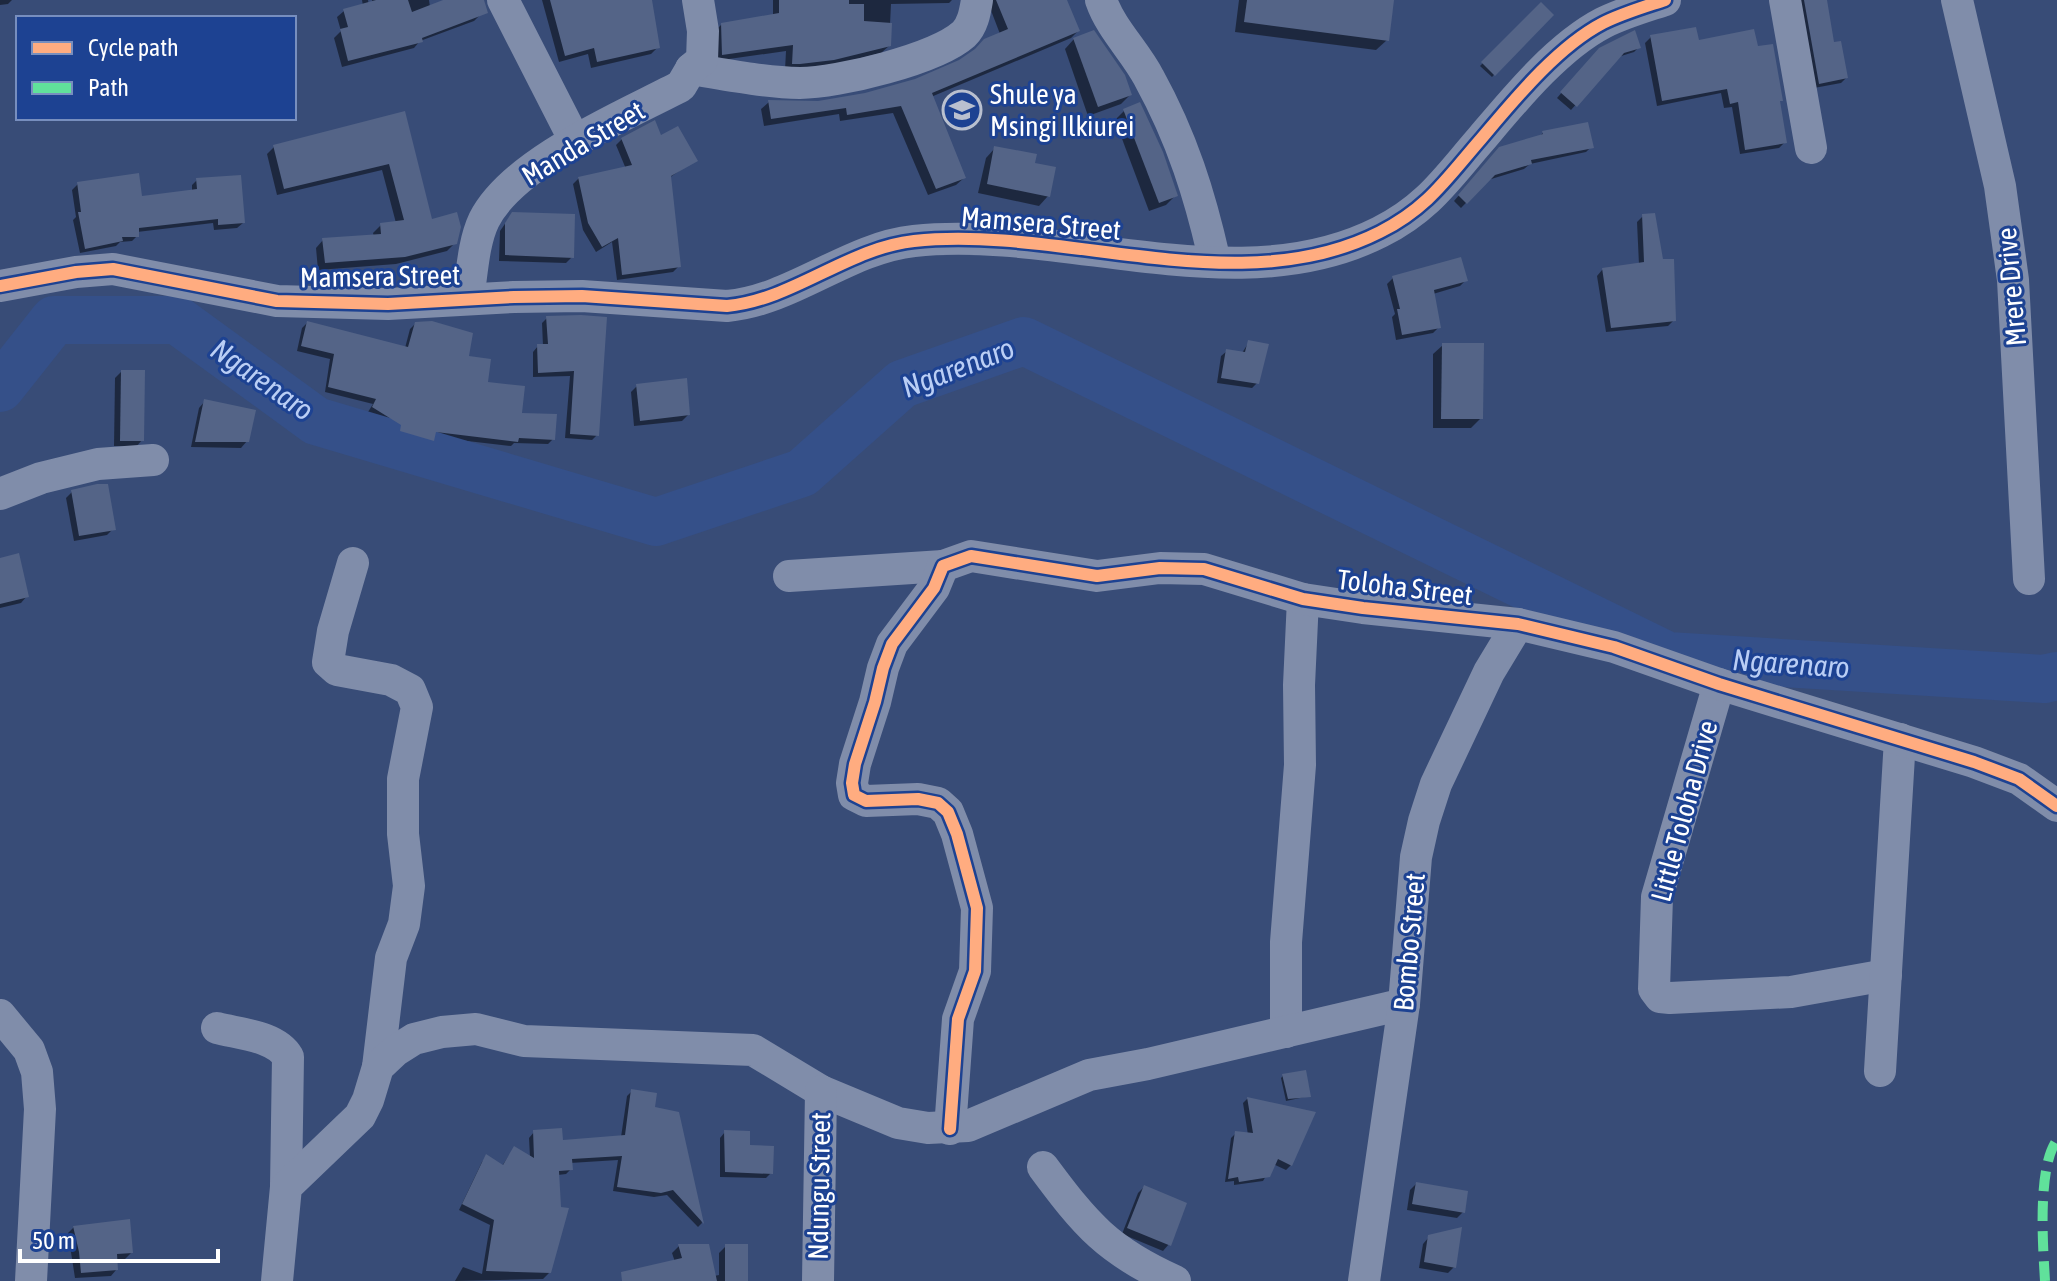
<svg xmlns="http://www.w3.org/2000/svg" width="2057" height="1281" font-family="'Asap Condensed',sans-serif">
<style>
.shadow{fill:#0007}
.lines{fill:none;stroke-linecap:round;stroke-linejoin:round}
.river{stroke:#355089;stroke-width:48}
.building{fill:#546487}
.minor{stroke:#808daa;stroke-width:32}
.quiet{stroke:#60e19b;stroke-width:10;stroke-dasharray:20 10;stroke-linecap:butt}
.cycleway-casing{stroke:#1d4292;stroke-width:17}
.cycleway{stroke:#ffac80;stroke-width:12}
.labels{text-anchor:middle;stroke-width:6;stroke-linejoin:round;paint-order:stroke}
.poi-label{font-size:28px;fill:#fff;stroke:#1d4292;text-anchor:start}
.street-label{font-size:28px;fill:#fff;stroke:#1d4292}
.water-label{font-size:30px;font-style:italic;fill:#bacef5;stroke:#1d4292}
</style>
<rect width="100%" height="100%" fill="#384c77"/>
<g class="shadow">
<path d="M0,0H12L8,4L0,5Z"/>
<path d="M362,0H368L370,12L374,11L372,0H429L430,7L449,0H483L480,15L474,21L420,41L414,48L342,67L334,38L341,31L337,17L344,11L363,6Z"/>
<path d="M542,0H650L658,47L651,54L591,68L588,54L559,62Z"/>
<path d="M773,0H952L949,3L891,4L889,46L881,53L825,67L785,70L786,51L715,61L714,32L722,24L773,16Z"/>
<path d="M987,0H1061L1078,31L1071,38L931,97L964,178L956,185L928,195L893,113L840,121L839,114L764,126L761,109L769,102L818,103L866,95L916,81L960,62L1000,34Z"/>
<path d="M1239,0H1392L1387,40L1376,50L1235,32Z"/>
<path d="M1799,0H1825L1832,44L1846,78L1841,83L1814,88Z"/>
<path d="M1541,5L1551,15L1492,77L1480,66Z"/>
<path d="M1651,37L1756,48L1781,100L1778,103L1785,142L1779,148L1740,154L1732,107L1724,108L1721,93L1657,106L1645,43Z"/>
<path d="M1074,39L1130,95L1121,104L1088,116L1065,49Z"/>
<path d="M1639,47L1634,52L1618,57L1571,110L1557,98L1594,55Z"/>
<path d="M1124,111L1176,195L1166,205L1149,211L1115,120Z"/>
<path d="M404,114L430,221L455,243L447,251L396,264L318,270L316,248L323,240L374,237L373,233L381,225L396,223L382,170L277,195L267,154L274,147Z"/>
<path d="M1543,133L1591,147L1586,152L1530,164L1524,169L1488,180L1461,208L1454,201L1494,155L1539,137Z"/>
<path d="M660,138L695,160L669,178L679,266L673,272L617,280L612,242L596,252L583,230L573,184L579,178L626,169L616,145L622,139Z"/>
<path d="M995,148L1033,165L1048,196L1039,206L978,193L986,158Z"/>
<path d="M197,180L243,223L237,228L214,230L213,223L137,232V236L132,241L120,242L116,246L80,253L73,220L76,217L72,190L78,184L140,199L192,192V185Z"/>
<path d="M1643,216L1674,320L1668,326L1606,332L1597,276L1602,270L1639,265L1637,222Z"/>
<path d="M507,221L572,257L566,263L499,261L500,231Z"/>
<path d="M1393,278L1466,280L1460,286L1433,294L1439,327L1433,333L1396,340L1392,317L1395,314L1387,284Z"/>
<path d="M547,318L605,319L597,435L592,440L565,438L570,376L533,377V352L538,346H543L542,323Z"/>
<path d="M307,323L405,348L410,329L415,324L467,358L486,384L519,415L553,439L548,444L514,443L511,446L433,437L427,445L396,436L398,431L368,412L373,404L325,392L330,359L297,351L302,328Z"/>
<path d="M1249,342L1257,383L1252,388L1217,383L1221,356L1227,351L1242,353Z"/>
<path d="M1443,345L1481,418L1471,428H1433V354Z"/>
<path d="M121,372L142,440L136,447L114,446L115,378Z"/>
<path d="M637,386L688,415L682,421L634,426L631,392Z"/>
<path d="M205,401L247,441L241,448L191,447L199,408Z"/>
<path d="M72,492L113,529L107,535L74,541L66,498Z"/>
<path d="M0,560L27,596L21,603L0,608Z"/>
<path d="M1283,1076L1309,1096L1286,1101L1281,1078Z"/>
<path d="M632,1091L653,1108L677,1114L702,1223L698,1227L667,1195L654,1197L613,1191L618,1160L570,1163L571,1169L566,1174L558,1175L559,1208L566,1210L549,1273L543,1279L455,1281L463,1267L482,1274L490,1225L459,1210L482,1162L487,1157L502,1166L514,1148L530,1157L529,1138L534,1132L561,1143L621,1137L627,1096Z"/>
<path d="M1247,1099L1313,1114L1291,1165L1286,1170L1273,1164L1263,1181L1234,1185V1181L1225,1182L1231,1138L1236,1133L1248,1135L1243,1103Z"/>
<path d="M725,1132L748,1147L771,1173L766,1178L720,1177V1138Z"/>
<path d="M1416,1184L1463,1212L1457,1218L1407,1210L1410,1190Z"/>
<path d="M1144,1187L1169,1244L1163,1251L1122,1234L1138,1193Z"/>
<path d="M74,1227L131,1253L125,1259H116V1270L111,1276L75,1278L68,1233Z"/>
<path d="M1429,1237L1454,1267L1448,1273L1419,1268L1423,1244Z"/>
<path d="M679,1246L714,1276L719,1275V1253L726,1246L746,1281H643L675,1262L672,1253Z"/>
</g>
<g class="lines">
<path class="river" d="M0,388L54,320H177L316,421L656,522L802,473L902,384L1024,341L1668,656L2044,679L2057,676"/>
</g>
<g class="building">
<path d="M376,0H408L412,12L443,0H484L488,13L422,38L423,42L348,61L340,29L348,27L343,9Z"/>
<path d="M550,0H652L660,48L597,62L594,48L565,56Z"/>
<path d="M779,0H849V4H864V21L892,23L891,46L834,60L800,64H792L793,45L722,55L721,23L779,13Z"/>
<path d="M996,0H1067L1080,31L932,93L966,178L936,189L901,106L847,115L846,108L771,119L768,100L818,101L865,93L915,79L959,60L975,49L984,39L1008,29Z"/>
<path d="M1247,0H1394L1389,41L1244,22Z"/>
<path d="M1804,0H1827L1834,42L1841,41L1848,78L1819,84Z"/>
<path d="M1541,2L1554,15L1495,76L1481,62Z"/>
<path d="M1696,27L1699,40L1754,29L1758,46L1773,44L1783,101H1780L1787,143L1745,150L1738,102L1730,104L1727,89L1662,101L1650,35Z"/>
<path d="M1094,30L1125,75L1132,95L1098,107L1073,38Z"/>
<path d="M1635,30L1641,48L1624,53L1577,107L1560,92L1599,48Z"/>
<path d="M1140,102L1163,152L1178,196L1159,203L1123,109Z"/>
<path d="M405,111L432,219L457,212L461,227L457,244L405,257L325,263L322,238L381,234L380,223L404,220L389,164L284,189L273,145Z"/>
<path d="M655,120L661,135L678,126L698,161L671,176L681,267L622,275L618,238L602,247L588,223L578,177L632,165L621,138Z"/>
<path d="M1588,122L1594,148L1531,160L1532,164L1495,175L1467,204L1458,195L1499,147L1543,134L1542,131Z"/>
<path d="M994,146L1037,154L1035,163L1056,167L1050,197L987,184Z"/>
<path d="M139,173L142,196L197,189L196,178L241,175L245,223L218,225V219L139,228V237H122L123,241L85,249L78,212H81L77,182Z"/>
<path d="M512,212L575,214L574,258L505,255V223Z"/>
<path d="M1655,213L1663,259H1674L1676,321L1611,328L1602,268L1644,262L1642,214Z"/>
<path d="M1461,257L1468,281L1434,290L1441,328L1402,335L1397,309H1400L1392,276Z"/>
<path d="M581,315L607,317L599,436L570,434L574,371L538,373L537,344H548L546,316Z"/>
<path d="M307,321L408,347L415,322L432,321L473,333L469,356L491,359L488,382L525,386L522,413L557,414L555,440L519,438L518,442L436,432L434,441L400,431L401,425L372,407L376,399L328,387L334,354L301,346Z"/>
<path d="M1248,340L1269,344L1259,384L1221,378L1226,349L1245,352Z"/>
<path d="M1442,343H1484L1483,419H1441Z"/>
<path d="M121,370H145L144,441H120Z"/>
<path d="M687,378L690,415L640,421L636,384Z"/>
<path d="M204,399L256,410L249,442H195Z"/>
<path d="M97,484H108L116,530L79,536L71,490Z"/>
<path d="M19,553L29,597L0,604V558Z"/>
<path d="M1306,1070L1311,1097L1288,1099L1282,1074Z"/>
<path d="M631,1089L657,1093L655,1107L679,1112L704,1224L673,1190L661,1193L617,1187L622,1156L572,1159L573,1170L559,1171L561,1207L569,1208L551,1273L486,1271L494,1220L462,1204L486,1154L503,1165L514,1146L534,1158L533,1130L562,1128L563,1140L625,1135Z"/>
<path d="M1247,1097L1316,1112L1292,1166L1278,1159L1270,1177L1239,1182L1238,1177L1228,1179L1235,1131L1253,1133Z"/>
<path d="M724,1130L750,1131V1145L774,1146L773,1174L725,1172Z"/>
<path d="M1416,1182L1468,1191L1465,1213L1412,1204Z"/>
<path d="M1144,1185L1187,1203L1171,1246L1127,1228Z"/>
<path d="M130,1219L133,1253L117,1254L118,1270L81,1273L79,1252L73,1226Z"/>
<path d="M1462,1227L1456,1268L1424,1262L1428,1235Z"/>
<path d="M678,1244H709L717,1281H622L621,1272L682,1258Z"/>
<rect x="725" y="1244" width="23" height="37"/>
</g>
<g class="lines">
<g class="minor">
<path d="M503,0L575,141"/>
<path d="M1101,0C1111,29 1135,51 1149,78C1182,138 1200,195 1215,262"/>
<path d="M1785,0L1811,148"/>
<path d="M1957,0L2000,186L2013,280L2029,579"/>
<path d="M691,69C727,75 764,82 800,83C838,83 936,59 964,34C973,25 975,12 977,0"/>
<path d="M0,286L76,272L113,269L277,301L388,304L514,297L582,296L727,306C793,300 848,248 914,241C1065,225 1238,304 1380,232C1428,208 1447,178 1481,139C1514,100 1557,47 1603,23C1623,13 1644,7 1665,0"/>
<path d="M468,299C472,275 473,243 484,220C513,162 624,116 681,86L691,69L702,60L703,31L698,0"/>
<path d="M0,494L41,478L98,464L153,460"/>
<path d="M353,563L333,631L328,662L337,670L391,680L410,690L417,707L403,779V834L409,886L404,924L391,958L378,1067"/>
<path d="M789,576L943,566"/>
<path d="M1719,684L1657,897L1654,989L1660,997L1670,998L1791,992L1886,975"/>
<path d="M0,1015L29,1050L37,1072L40,1109L31,1281"/>
<path d="M217,1028C240,1034 276,1036 288,1057L286,1187"/>
<path d="M1286,1032V942L1300,765L1299,685L1303,599"/>
<path d="M1880,1071L1900,739"/>
<path d="M950,1129L958,1019L975,971L977,908L957,834L948,812L938,803L918,799L866,801L854,795L852,783L855,764L875,702L883,668L892,644L934,588L943,566L971,556L1097,576L1160,568L1204,569L1303,599L1363,608L1518,624L1614,647L1719,684L1974,762L2019,779L2057,806"/>
<path d="M1043,1167C1086,1225 1108,1251 1175,1281"/>
<path d="M277,1281L286,1187L360,1116L368,1100L378,1067L395,1051L414,1039L442,1032L476,1029L524,1041L753,1050L821,1091L898,1123L928,1128L968,1126L1089,1075L1148,1064L1404,1004"/>
<path d="M818,1281L821,1091"/>
<path d="M1364,1281L1404,1004L1416,857L1424,821L1436,784L1489,672L1518,624"/>
</g>
<path class="quiet" d="M2045,1281C2043,1247 2037,1167 2057,1140"/>
<defs>
<g id="cycleway">
<path d="M0,286L76,272L113,269L277,301L388,304L514,297L582,296L727,306C793,300 848,248 914,241C1065,225 1238,304 1380,232C1428,208 1447,178 1481,139C1514,100 1557,47 1603,23C1623,13 1644,7 1665,0"/>
<path d="M950,1129L958,1019L975,971L977,908L957,834L948,812L938,803L918,799L866,801L854,795L852,783L855,764L875,702L883,668L892,644L934,588L943,566L971,556L1097,576L1160,568L1204,569L1303,599L1363,608L1518,624L1614,647L1719,684L1974,762L2019,779L2057,806"/>
</g>
</defs>
<use href="#cycleway" class="cycleway-casing"/>
<use href="#cycleway" class="cycleway"/>
</g>
<defs>
<symbol id="school-ring" viewBox="-11 -11 22 22"><circle r="9.5" fill="#1d4292" stroke="#b9c0cf" stroke-width="1.5"/><path d="M0-5L7-2L0 1L-7-2ZM-4 1L0 2.5L4 1V4Q0 6-4 4Z" fill="#b9c0cf"/></symbol>
</defs>
<g fill-rule="evenodd">
<use href="#school-ring" x="940" y="88" width="44" height="44"/>
</g>
<g class="labels">
<g class="poi-label">
<text x="990" y="104">Shule ya<tspan x="990" dy="32">Msingi Ilkiurei</tspan></text>
</g>
<g class="street-label">
<text transform="translate(583 143) rotate(-31)" y="10">Manda Street</text>
<text transform="translate(1041 223) rotate(5)" y="10">Mamsera Street</text>
<text transform="translate(380 276) rotate(-1)" y="10">Mamsera Street</text>
<text transform="translate(2011 287) rotate(-95)" y="10">Mrere Drive</text>
<text transform="translate(1405 587) rotate(7)" y="10">Toloha Street</text>
<text transform="translate(1684 811) rotate(-75)" y="10">Little Toloha Drive</text>
<text transform="translate(1409 942) rotate(-85)" y="10">Bombo Street</text>
<text transform="translate(819 1186) rotate(-89)" y="10">Ndungu Street</text>
</g>
<g class="water-label">
<text transform="translate(958 368) rotate(-21)" y="10">Ngarenaro</text>
<text transform="translate(262 380) rotate(35)" y="10">Ngarenaro</text>
<text transform="translate(1791 664) rotate(4)" y="10">Ngarenaro</text>
</g>
</g>
<rect x="16" y="16" width="280" height="104" fill="#1d4292" stroke="#778ebe" stroke-width="2"/>
<rect x="32" y="42" width="40" height="12" fill="#ffac80" stroke="#778ebe" stroke-width="2"/>
<text x="88" y="56" font-size="24" fill="#ffffff">Cycle path</text>
<rect x="32" y="82" width="40" height="12" fill="#60e19b" stroke="#778ebe" stroke-width="2"/>
<text x="88" y="96" font-size="24" fill="#ffffff">Path</text>
<path d="M20 1249v12h198v-12" fill="none" stroke="#ffffff" stroke-width="4"/>
<text x="32" y="1249" font-size="24" fill="#ffffff" stroke="#1d4292" stroke-width="6" paint-order="stroke">50 m</text>
</svg>
